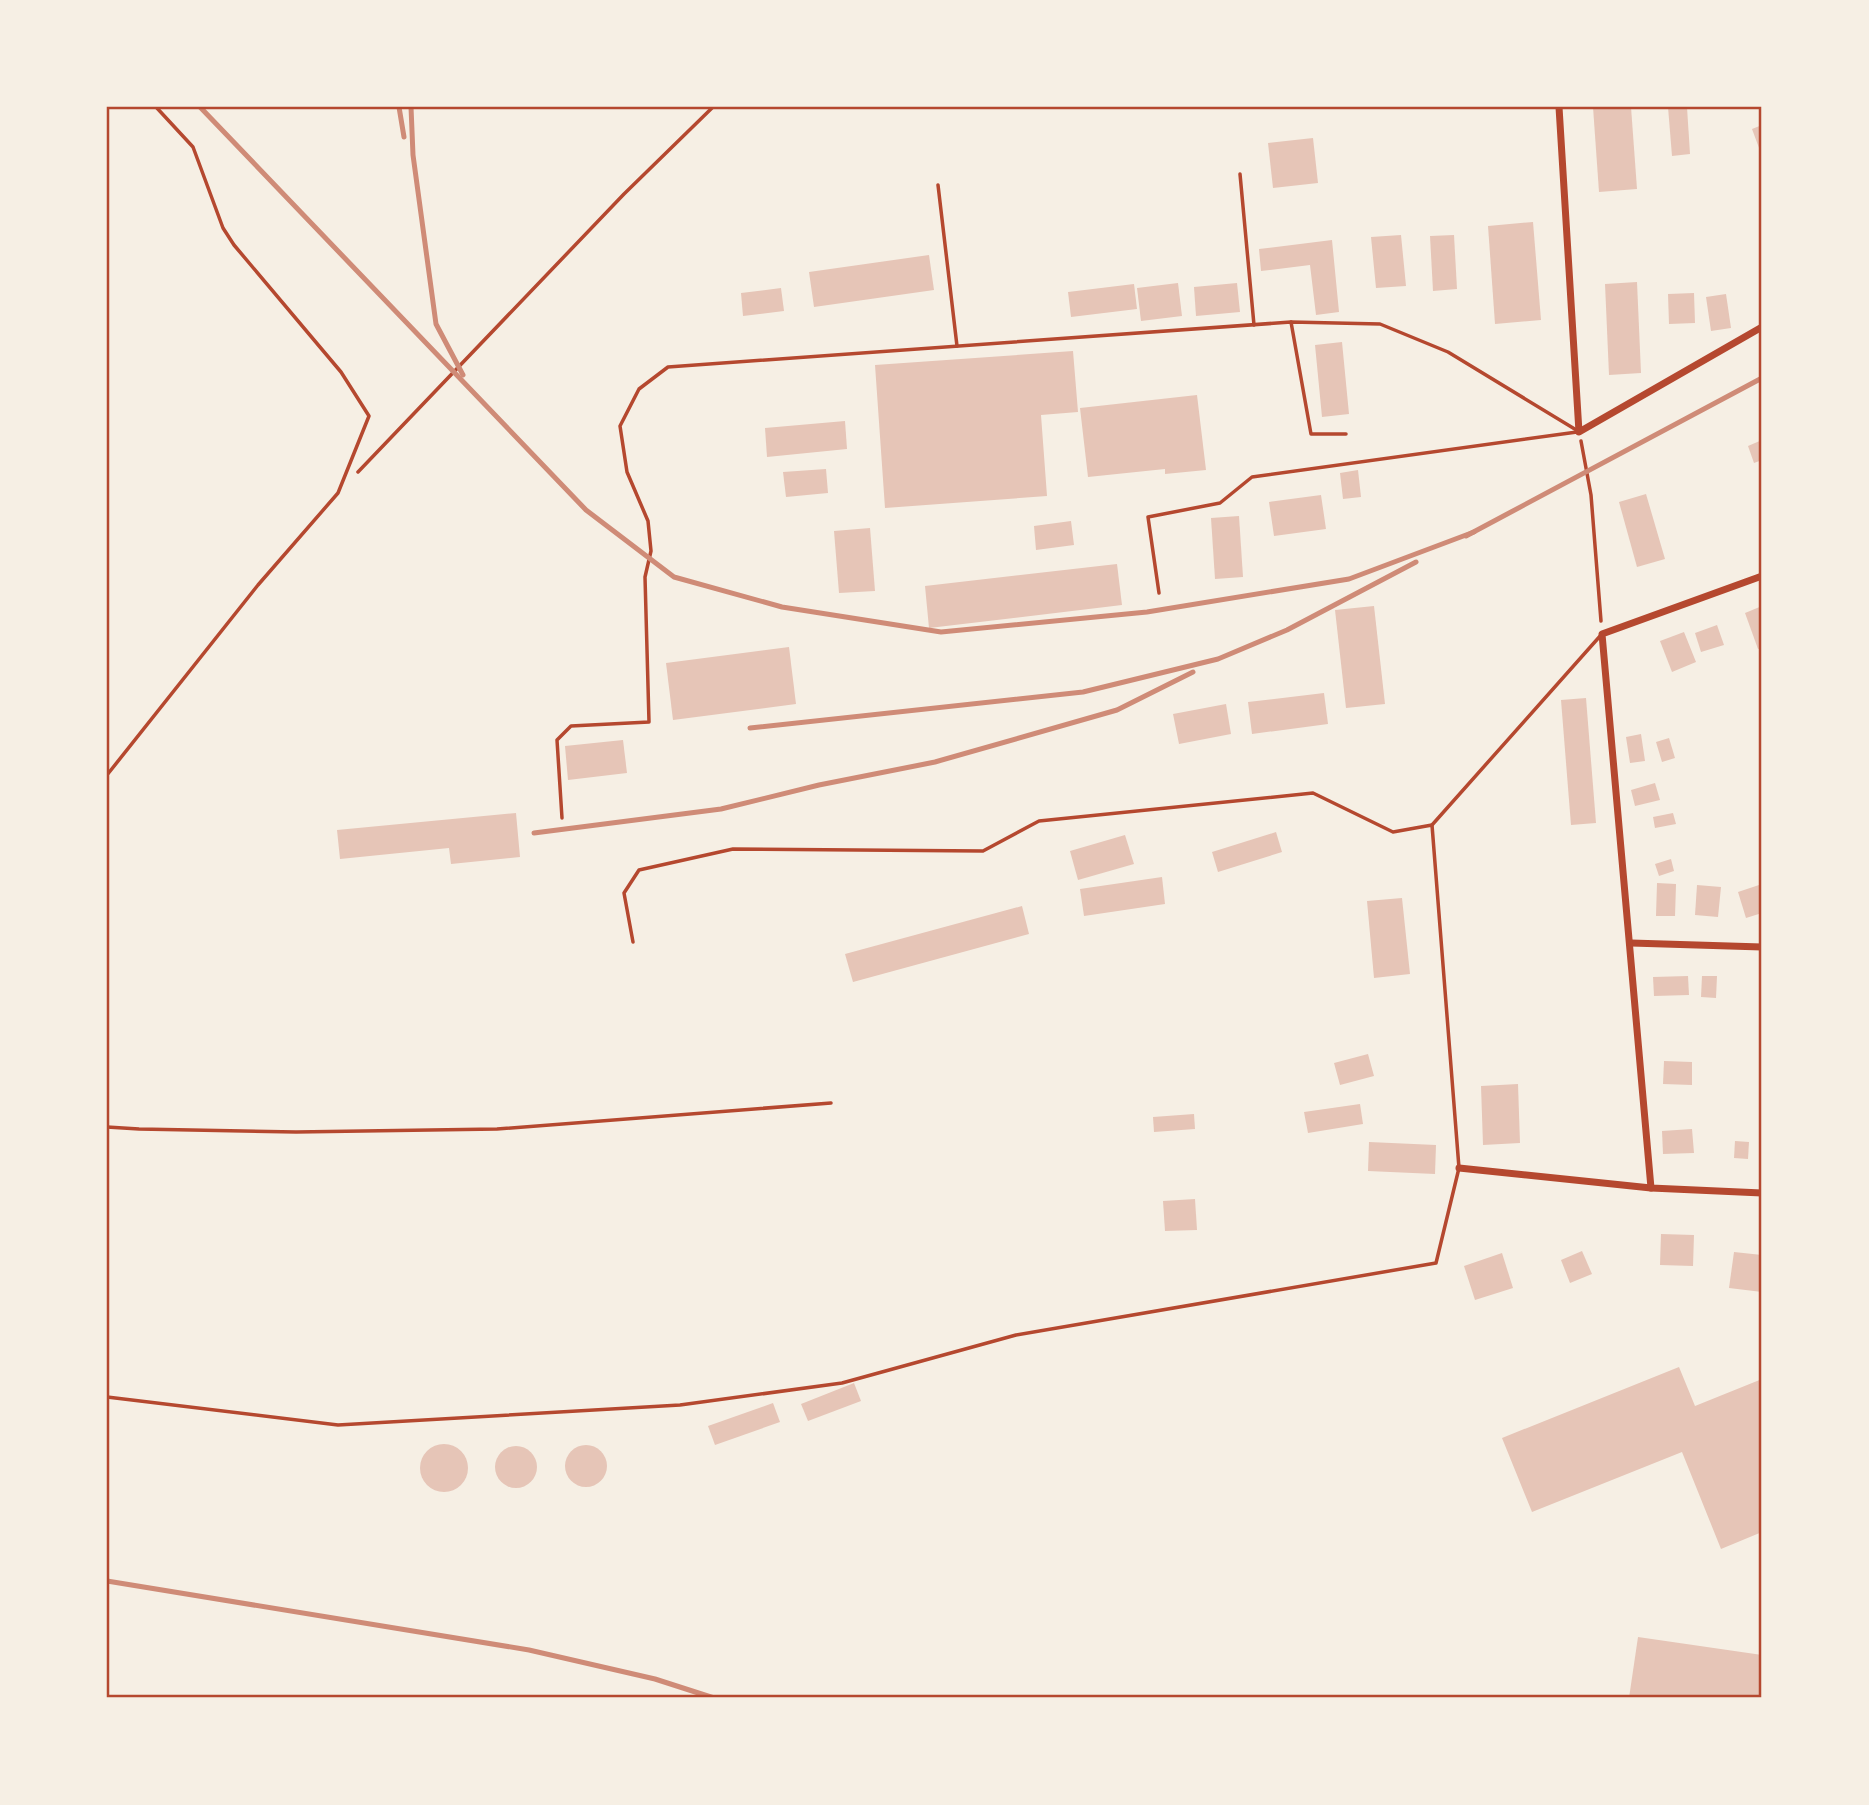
<svg xmlns="http://www.w3.org/2000/svg" width="1869" height="1805" font-family="Lora,serif">
<style>
.building{fill:#e6c5b7}
.lines{fill:none;stroke-linecap:round;stroke-linejoin:round}
.path{stroke:#b5482f;stroke-width:3.5}
.service{stroke:#b5482f;stroke-width:3.5}
.minor{stroke:#b5482f;stroke-width:7}
.rail{stroke:#cf8b77;stroke-width:5}
.neatline{fill:none;stroke:#b5482f;stroke-width:2.5}
</style>
<rect width="100%" height="100%" fill="#f6efe4"/>
<g class="building">
<path d="M1593,107H1631L1637,189L1599,192Z"/>
<path d="M1668,107H1687L1690,154L1672,156Z"/>
<path d="M1762,125V156L1752,129Z"/>
<path d="M1313,138L1318,183L1273,188L1268,143Z"/>
<path d="M1533,222L1541,320L1495,324L1488,226Z"/>
<path d="M1401,235L1406,286L1376,288L1371,237Z"/>
<path d="M1454,235L1457,289L1433,291L1430,236Z"/>
<path d="M1332,240L1339,312L1316,315L1310,265L1261,271L1259,249Z"/>
<path d="M929,255L934,290L814,307L809,272Z"/>
<path d="M1637,282L1641,373L1609,375L1605,284Z"/>
<path d="M1178,283L1182,316L1141,321L1137,288Z"/>
<path d="M1237,283L1240,312L1196,316L1194,287Z"/>
<path d="M1134,284L1137,309L1071,317L1068,292Z"/>
<path d="M781,288L784,311L743,316L741,293Z"/>
<path d="M1694,293L1695,323L1669,324L1668,294Z"/>
<path d="M1726,294L1731,328L1711,331L1706,297Z"/>
<path d="M1342,342L1349,414L1322,417L1315,345Z"/>
<path d="M1073,351L1078,412L1041,415L1047,496L885,508L875,365Z"/>
<path d="M1197,395L1206,470L1165,474V469L1088,477L1080,408Z"/>
<path d="M845,421L847,449L767,457L765,428Z"/>
<path d="M1762,440V460L1754,463L1748,446Z"/>
<path d="M826,469L828,493L786,497L783,472Z"/>
<path d="M1358,470L1361,497L1343,499L1340,473Z"/>
<path d="M1646,494L1665,559L1637,567L1619,502Z"/>
<path d="M1321,495L1326,529L1274,536L1269,502Z"/>
<path d="M1239,516L1243,577L1215,579L1211,518Z"/>
<path d="M1071,521L1074,545L1036,550L1034,526Z"/>
<path d="M870,528L875,591L839,593L834,531Z"/>
<path d="M1117,564L1122,605L929,628L925,586Z"/>
<path d="M1374,606L1385,704L1346,708L1335,610Z"/>
<path d="M1762,606V648L1758,649L1745,613Z"/>
<path d="M1717,625L1724,645L1701,652L1695,633Z"/>
<path d="M1684,632L1696,662L1672,672L1660,641Z"/>
<path d="M789,647L796,704L673,720L666,663Z"/>
<path d="M1324,693L1328,724L1252,734L1248,702Z"/>
<path d="M1586,698L1596,823L1571,825L1561,700Z"/>
<path d="M1226,704L1231,734L1179,744L1173,714Z"/>
<path d="M1641,734L1645,761L1630,763L1626,737Z"/>
<path d="M1669,738L1675,758L1662,762L1656,742Z"/>
<path d="M623,740L627,773L568,780L565,746Z"/>
<path d="M1655,783L1660,800L1635,806L1631,790Z"/>
<path d="M516,813L520,857L451,864L449,848L340,859L337,830Z"/>
<path d="M1673,813L1676,824L1655,828L1653,817Z"/>
<path d="M1276,832L1282,852L1218,872L1212,852Z"/>
<path d="M1125,835L1134,864L1078,880L1070,851Z"/>
<path d="M1671,859L1674,871L1659,876L1655,864Z"/>
<path d="M1162,877L1165,904L1084,916L1080,889Z"/>
<path d="M1657,883L1676,884L1675,916H1656Z"/>
<path d="M1697,885L1721,887L1718,917L1695,915Z"/>
<path d="M1759,885L1762,894V913L1746,918L1738,892Z"/>
<path d="M1402,898L1410,974L1374,978L1367,901Z"/>
<path d="M1022,906L1029,934L853,982L845,954Z"/>
<path d="M1688,976L1689,995L1654,996L1653,977Z"/>
<path d="M1702,976H1717L1716,998L1701,997Z"/>
<path d="M1368,1054L1374,1076L1340,1085L1334,1063Z"/>
<path d="M1664,1061L1692,1062V1085L1663,1084Z"/>
<path d="M1518,1084L1520,1143L1483,1145L1481,1086Z"/>
<path d="M1360,1104L1363,1124L1308,1133L1304,1112Z"/>
<path d="M1194,1114L1195,1129L1154,1132L1153,1117Z"/>
<path d="M1692,1129L1694,1153L1663,1154L1662,1131Z"/>
<path d="M1735,1141L1749,1142L1748,1159L1734,1158Z"/>
<path d="M1369,1142L1436,1145L1435,1174L1368,1171Z"/>
<path d="M1195,1199L1197,1230L1165,1231L1163,1201Z"/>
<path d="M1661,1234L1694,1235L1693,1266L1660,1265Z"/>
<path d="M1582,1251L1592,1274L1570,1283L1561,1260Z"/>
<path d="M1734,1252L1762,1255V1292L1729,1288Z"/>
<path d="M1502,1253L1513,1288L1475,1300L1464,1266Z"/>
<path d="M1679,1367L1695,1406L1762,1379V1532L1721,1549L1682,1452L1532,1512L1502,1438Z"/>
<path d="M854,1383L861,1401L808,1421L801,1404Z"/>
<path d="M773,1403L780,1422L715,1445L708,1426Z"/>
<circle cx="444" cy="1468" r="24"/>
<circle cx="586" cy="1466" r="21"/>
<circle cx="516" cy="1467" r="21"/>
<path d="M1638,1637L1762,1655V1685L1760,1698H1629Z"/>
</g>
<g class="lines">
<g class="path">
<path d="M1581,441L1591,495L1601,621"/>
<path d="M358,472L624,194L713,107"/>
</g>
<g class="service">
<path d="M1240,174L1254,325"/>
<path d="M938,185L957,346"/>
<path d="M1291,322L1311,434H1346"/>
<path d="M1159,593L1148,517L1220,503L1252,477L1577,432"/>
<path d="M107,775L258,585L338,493L369,416L341,372L234,245L223,228L193,147L156,107"/>
<path d="M562,818L557,740L571,726L649,722L645,577L651,551L648,521L627,472L620,426L639,389L668,367L1291,322L1380,324L1448,352L1578,431"/>
<path d="M1432,825L1601,635"/>
<path d="M107,1127L139,1129L296,1132L497,1129L831,1103"/>
<path d="M107,1397L338,1425L680,1405L842,1383L1016,1335L1436,1263L1459,1168L1432,825L1393,832L1313,793L1039,821L983,851L733,849L639,870L624,893L633,942"/>
</g>
<g class="minor">
<path d="M1559,107L1579,432L1762,327"/>
<path d="M1631,943L1762,947"/>
<path d="M1459,1168L1651,1188L1762,1193"/>
<path d="M1651,1188L1602,634L1762,576"/>
</g>
<g class="rail">
<path d="M200,107L586,510L674,577L782,607L941,632L1147,612L1349,579L1474,532"/>
<path d="M399,107L404,137"/>
<path d="M411,107L413,155L436,324L463,375"/>
<path d="M1466,536L1762,378"/>
<path d="M750,728L1083,692L1218,659L1287,630L1416,562"/>
<path d="M534,833L721,809L819,785L935,762L1117,710L1193,672"/>
<path d="M107,1581L529,1650L655,1679L714,1698"/>
</g>
</g>
<rect width="1869" height="1805" fill="none" stroke="#f6efe4" stroke-width="217"/>
<rect x="108" y="108" width="1652" height="1588" class="neatline"/>
</svg>
